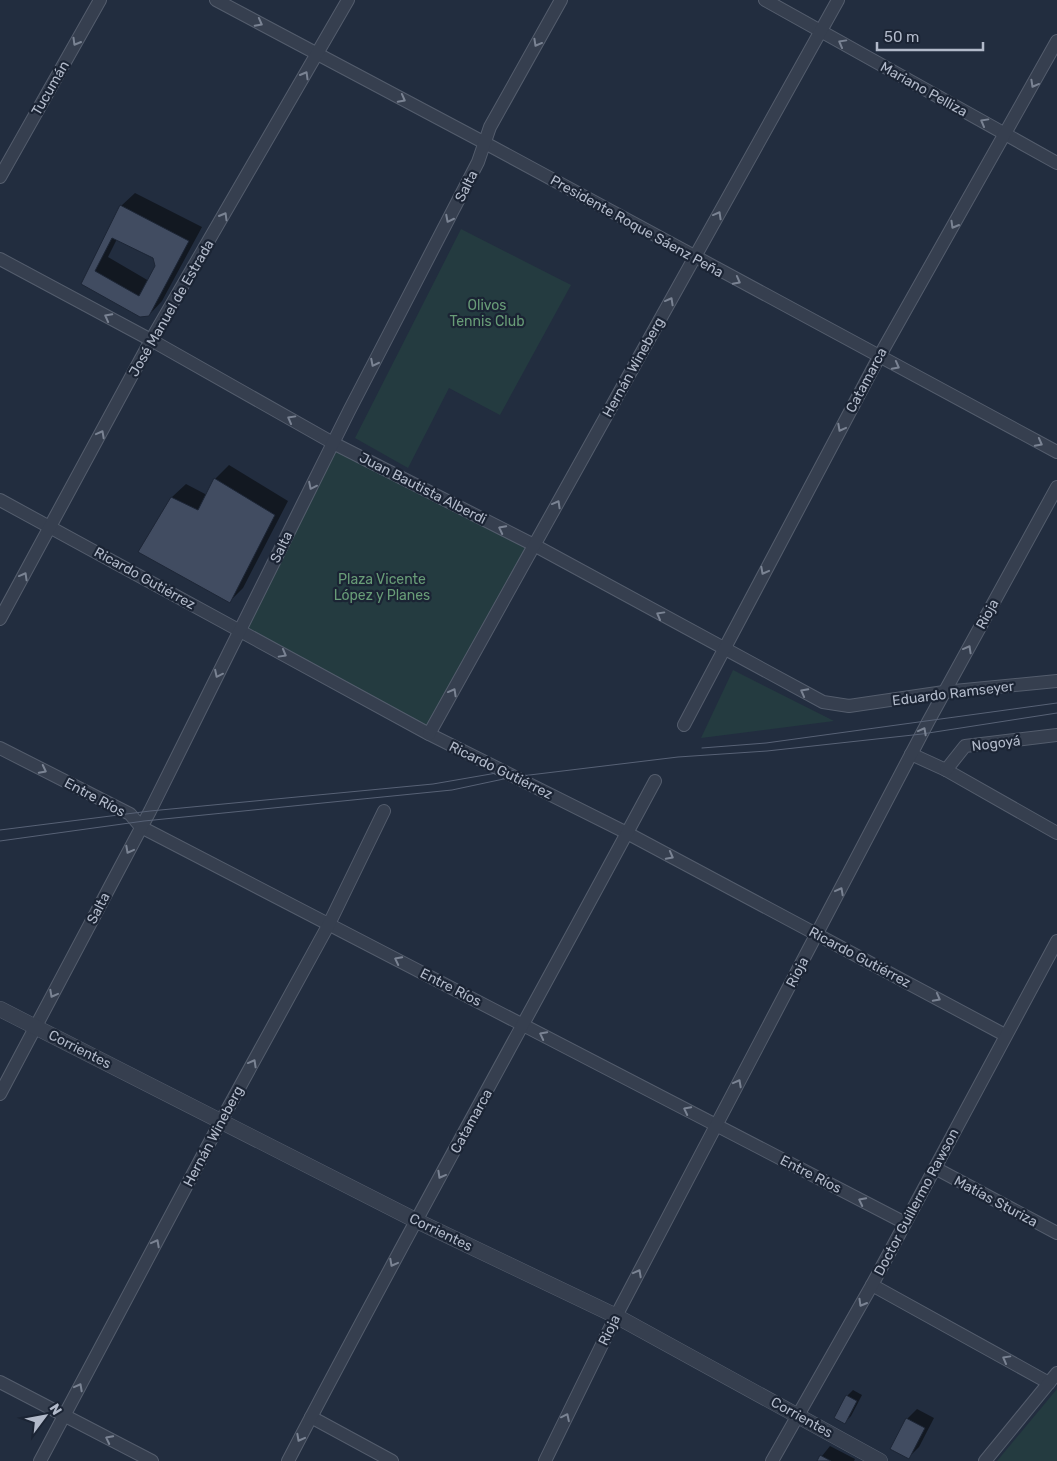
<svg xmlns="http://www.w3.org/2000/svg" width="1057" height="1461" font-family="Rubik,sans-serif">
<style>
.green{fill:#243b40}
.shadow{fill:#0007;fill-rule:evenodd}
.building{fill:#414c61;stroke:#1d2636;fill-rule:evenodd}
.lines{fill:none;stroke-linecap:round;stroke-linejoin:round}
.minor-casing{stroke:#545d6d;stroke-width:14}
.tertiary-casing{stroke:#545d6d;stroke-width:16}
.minor{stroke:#363f4f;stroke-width:12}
.tertiary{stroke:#363f4f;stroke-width:15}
.tram{stroke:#586276;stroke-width:1}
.oneway{stroke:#7a8393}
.labels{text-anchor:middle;stroke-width:4.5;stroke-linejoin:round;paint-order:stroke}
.street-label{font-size:14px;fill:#b2baca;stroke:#1b2434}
.park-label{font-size:14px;fill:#689c77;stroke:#1b2434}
</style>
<rect width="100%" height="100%" fill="#222d3f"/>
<g class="green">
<path d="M461,229L571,285L500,415L449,388L408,468L355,438Z"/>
<path d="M333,443L534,545L429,734L240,630Z"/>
<path d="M733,670L834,721L701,738Z"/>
<path d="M1057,1389V1461H997Z"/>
</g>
<g class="shadow">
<path d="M135,193L202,227L162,301L149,315L82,284L121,206ZM117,239L154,258L156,267L149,281L108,257Z"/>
<path d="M229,465L288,501L243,588L230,601L140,552L172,497L186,484L207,495L215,479Z"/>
<path d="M853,1390L862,1395L851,1416L845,1422L847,1396Z"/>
<path d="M917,1409L934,1418L919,1447L909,1457L907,1419Z"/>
<path d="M830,1446L855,1459L854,1461H818Z"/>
</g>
<g class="building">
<path d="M120,205L189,241L149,316L140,317L81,284ZM112,238L153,258L155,266L139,296L95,271Z"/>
<path d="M214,478L275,515L230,603L138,552L171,497L198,510Z"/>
<path d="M846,1395L857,1401L845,1424L834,1418Z"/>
<path d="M906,1418L925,1428L909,1459L890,1449Z"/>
<path d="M820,1455L831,1461H817Z"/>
</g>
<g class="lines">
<defs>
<g id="minor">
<path d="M216,0L485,143L1057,452"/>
<path d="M765,0L1057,163"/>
<path d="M0,177L100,0"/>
<path d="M0,259L151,340L333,443L534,545L823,702L849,706L944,692L1057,681"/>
<path d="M0,500L429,734L627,833L1005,1035"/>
<path d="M0,619L151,340L348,0"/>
<path d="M684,725L879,357L1057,41"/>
<path d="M429,734L838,0"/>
<path d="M0,748L130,814L141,827L905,1223"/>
<path d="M911,754L946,770L1057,833"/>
<path d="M946,770L965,746L1057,735"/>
<path d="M0,1094L150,811L349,411L478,162L490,127L561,0"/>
<path d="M935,1168L1057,1233"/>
<path d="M872,1285L1049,1383"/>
<path d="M0,1382L152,1461"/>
<path d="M311,1417L392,1461"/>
<path d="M40,1461L221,1121L329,924L384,811"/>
<path d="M288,1461C407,1233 533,1008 655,781"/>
<path d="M545,1461L616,1316L928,722L1057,487"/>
<path d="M772,1461L872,1285L1057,941"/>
<path d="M985,1461L1057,1373"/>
</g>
<path id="tertiary" d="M0,1009L415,1220L616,1316L880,1461"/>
</defs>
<use href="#minor" class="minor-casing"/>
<use href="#tertiary" class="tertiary-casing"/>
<use href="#minor" class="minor"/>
<use href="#tertiary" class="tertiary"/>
<g class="tram">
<path d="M702,748L766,743L1057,703"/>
<path d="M0,830L150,811L433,784L514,770"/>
<path d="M0,841L144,821L452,790L513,777L678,757L767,751L922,734L1057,713"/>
</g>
</g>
<defs><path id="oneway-chevron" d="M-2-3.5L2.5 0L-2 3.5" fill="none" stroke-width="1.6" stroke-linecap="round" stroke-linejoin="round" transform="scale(1.25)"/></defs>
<g class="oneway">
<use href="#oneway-chevron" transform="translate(259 23) rotate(28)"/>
<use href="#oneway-chevron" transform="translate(76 42) rotate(120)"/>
<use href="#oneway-chevron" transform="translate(537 43) rotate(119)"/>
<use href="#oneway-chevron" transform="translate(842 43) rotate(-151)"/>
<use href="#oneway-chevron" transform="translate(305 75) rotate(-60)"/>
<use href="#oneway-chevron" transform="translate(1034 84) rotate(119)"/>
<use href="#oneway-chevron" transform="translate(402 99) rotate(28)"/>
<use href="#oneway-chevron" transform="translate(984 122) rotate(-151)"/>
<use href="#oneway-chevron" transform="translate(718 215) rotate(-61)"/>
<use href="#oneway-chevron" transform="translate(224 216) rotate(-60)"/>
<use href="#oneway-chevron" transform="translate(449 219) rotate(117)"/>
<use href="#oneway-chevron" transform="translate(954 225) rotate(120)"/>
<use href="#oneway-chevron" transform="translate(737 281) rotate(28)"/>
<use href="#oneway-chevron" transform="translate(670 301) rotate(-61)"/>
<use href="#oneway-chevron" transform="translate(108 317) rotate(-152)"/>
<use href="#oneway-chevron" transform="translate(374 363) rotate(117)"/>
<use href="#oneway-chevron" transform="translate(896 366) rotate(28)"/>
<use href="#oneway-chevron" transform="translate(291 419) rotate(-151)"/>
<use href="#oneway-chevron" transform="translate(841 428) rotate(118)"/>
<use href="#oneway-chevron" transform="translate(101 434) rotate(-62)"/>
<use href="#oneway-chevron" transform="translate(1039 443) rotate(28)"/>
<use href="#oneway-chevron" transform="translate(312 486) rotate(116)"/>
<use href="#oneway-chevron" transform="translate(557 504) rotate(-61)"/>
<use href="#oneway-chevron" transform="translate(502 529) rotate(-153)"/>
<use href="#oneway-chevron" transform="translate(764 571) rotate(118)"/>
<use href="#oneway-chevron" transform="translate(24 576) rotate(-61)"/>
<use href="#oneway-chevron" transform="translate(660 615) rotate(-151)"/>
<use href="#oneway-chevron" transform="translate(968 649) rotate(-61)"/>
<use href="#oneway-chevron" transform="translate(283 654) rotate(29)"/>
<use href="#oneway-chevron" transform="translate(218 674) rotate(116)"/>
<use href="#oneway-chevron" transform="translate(453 692) rotate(-61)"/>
<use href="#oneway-chevron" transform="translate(804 692) rotate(-152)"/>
<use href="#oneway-chevron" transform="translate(923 731) rotate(-62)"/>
<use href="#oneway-chevron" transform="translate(43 770) rotate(27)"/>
<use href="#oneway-chevron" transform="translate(129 850) rotate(118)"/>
<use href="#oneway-chevron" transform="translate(670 856) rotate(28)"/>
<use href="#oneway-chevron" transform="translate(840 891) rotate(-62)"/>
<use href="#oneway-chevron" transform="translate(398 960) rotate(-153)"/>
<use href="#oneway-chevron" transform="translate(53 994) rotate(118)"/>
<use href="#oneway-chevron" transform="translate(937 998) rotate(28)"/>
<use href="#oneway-chevron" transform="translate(543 1035) rotate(-153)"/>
<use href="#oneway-chevron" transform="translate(253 1063) rotate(-61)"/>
<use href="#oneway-chevron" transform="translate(738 1083) rotate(-62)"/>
<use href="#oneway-chevron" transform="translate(687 1110) rotate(-153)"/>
<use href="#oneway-chevron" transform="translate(441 1175) rotate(119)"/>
<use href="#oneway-chevron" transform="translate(862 1201) rotate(-153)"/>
<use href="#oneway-chevron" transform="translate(156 1243) rotate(-62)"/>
<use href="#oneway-chevron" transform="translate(393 1263) rotate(118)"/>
<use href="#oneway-chevron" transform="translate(638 1273) rotate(-62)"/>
<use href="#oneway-chevron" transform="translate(862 1303) rotate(120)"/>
<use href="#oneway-chevron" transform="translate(1006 1359) rotate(-151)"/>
<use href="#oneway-chevron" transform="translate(79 1387) rotate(-62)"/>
<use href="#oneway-chevron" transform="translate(566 1417) rotate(-64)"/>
<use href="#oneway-chevron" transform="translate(300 1438) rotate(118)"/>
<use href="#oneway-chevron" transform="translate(109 1439) rotate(-153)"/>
</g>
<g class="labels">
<g class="street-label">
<text transform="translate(50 88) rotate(-60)" y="5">Tucumán</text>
<text transform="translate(924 89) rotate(29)" y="5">Mariano Pelliza</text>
<text transform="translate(466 186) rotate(-63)" y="5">Salta</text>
<text transform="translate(637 226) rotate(29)" y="5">Presidente Roque Sáenz Peña</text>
<text transform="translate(171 308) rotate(-60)" y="5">José Manuel de Estrada</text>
<text transform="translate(633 367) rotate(-61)" y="5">Hernán Wineberg</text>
<text transform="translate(866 380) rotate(-62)" y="5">Catamarca</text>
<text transform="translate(423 488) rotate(27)" y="5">Juan Bautista Alberdi</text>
<text transform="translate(281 547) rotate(-64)" y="5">Salta</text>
<text transform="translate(145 578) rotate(29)" y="5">Ricardo Gutiérrez</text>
<text transform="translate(987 614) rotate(-61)" y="5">Rioja</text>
<text transform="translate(953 693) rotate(-7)" y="5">Eduardo Ramseyer</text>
<text transform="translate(996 743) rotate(-7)" y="5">Nogoyá</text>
<text transform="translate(501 770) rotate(26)" y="5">Ricardo Gutiérrez</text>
<text transform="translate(95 797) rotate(28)" y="5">Entre Ríos</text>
<text transform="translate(98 908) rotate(-62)" y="5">Salta</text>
<text transform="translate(860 957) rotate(28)" y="5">Ricardo Gutiérrez</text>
<text transform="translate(797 972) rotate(-62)" y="5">Rioja</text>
<text transform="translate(451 987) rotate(27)" y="5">Entre Ríos</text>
<text transform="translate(80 1049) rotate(27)" y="5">Corrientes</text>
<text transform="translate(471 1121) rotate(-61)" y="5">Catamarca</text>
<text transform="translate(213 1136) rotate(-62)" y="5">Hernán Wineberg</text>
<text transform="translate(811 1174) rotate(27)" y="5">Entre Ríos</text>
<text transform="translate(996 1201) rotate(28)" y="5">Matías Sturiza</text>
<text transform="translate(916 1202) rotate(-62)" y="5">Doctor Guillermo Rawson</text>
<text transform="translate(441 1232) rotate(26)" y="5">Corrientes</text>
<text transform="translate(609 1330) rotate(-64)" y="5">Rioja</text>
<text transform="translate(802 1417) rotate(29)" y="5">Corrientes</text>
</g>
<g class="park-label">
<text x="487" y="310">Olivos<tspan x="487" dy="16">Tennis Club</tspan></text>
<text x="382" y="584">Plaza Vicente<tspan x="382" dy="16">López y Planes</tspan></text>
</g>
</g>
<g transform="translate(45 1416) rotate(58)" stroke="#1b2434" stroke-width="4" paint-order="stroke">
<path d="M0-4L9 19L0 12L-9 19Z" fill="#b2baca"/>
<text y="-8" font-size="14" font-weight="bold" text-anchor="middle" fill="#b2baca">N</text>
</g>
<path d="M877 42v8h106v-8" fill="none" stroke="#b2baca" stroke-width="2.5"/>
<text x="884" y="42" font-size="15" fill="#b2baca" stroke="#1b2434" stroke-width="4" paint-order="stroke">50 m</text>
</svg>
